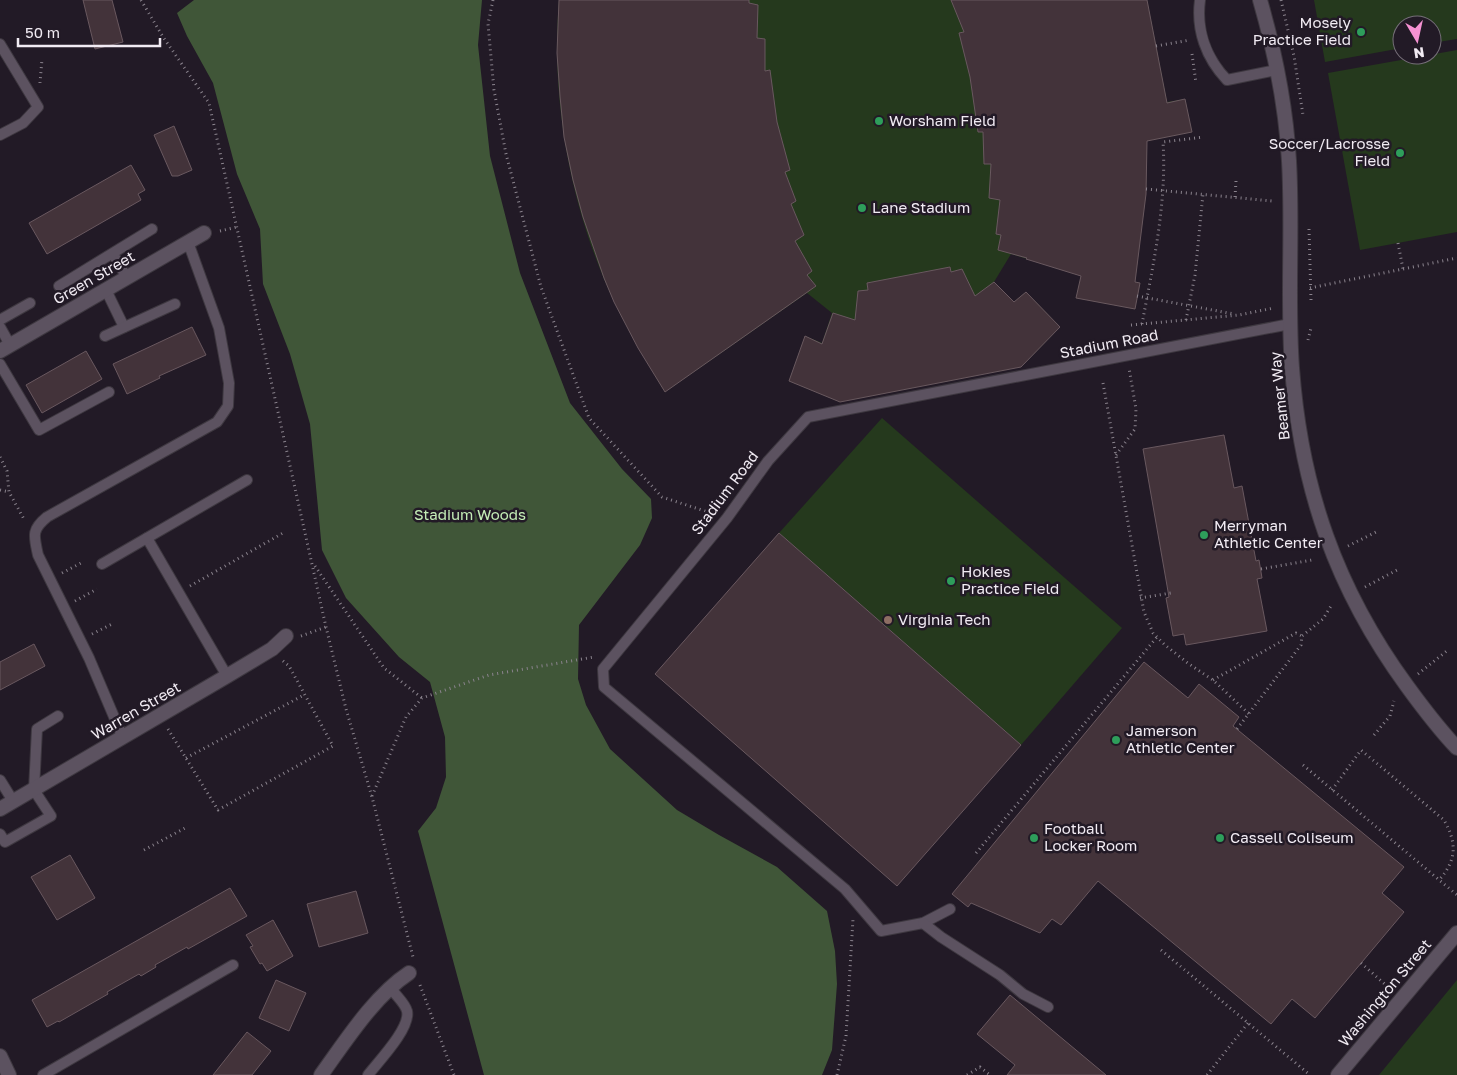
<svg xmlns="http://www.w3.org/2000/svg" width="1457" height="1075" font-family="'Golos Text',sans-serif">
<style>
.green{fill:#25391d}
.forest{fill:#405638}
.building{fill:#43333a;stroke:#69585f}
.lines{fill:none;stroke-linecap:round;stroke-linejoin:round}
.service-casing{stroke:#3e3840;stroke-width:12}
.minor-casing{stroke:#3e3840;stroke-width:16}
.secondary-casing{stroke:#3e3840;stroke-width:16}
.path{stroke:#8a838d;stroke-width:3;stroke-dasharray:1 4;stroke-linecap:butt}
.service{stroke:#5c5260;stroke-width:10}
.minor{stroke:#5c5260;stroke-width:14}
.secondary{stroke:#5c5260;stroke-width:14}
.leisure-dot{fill:#2e9e5b;stroke:#221a26;stroke-width:2}
.education-dot{fill:#8d6e63;stroke:#221a26;stroke-width:2}
.labels{text-anchor:middle;stroke-width:5;stroke-linejoin:round;paint-order:stroke}
.poi-label{font-size:15px;fill:#f1ebf3;stroke:#221a26;text-anchor:start}
.street-label{font-size:15px;fill:#f1ebf3;stroke:#221a26}
.park-label{font-size:15px;fill:#c4edb6;stroke:#221a26}
</style>
<rect width="100%" height="100%" fill="#221a26"/>
<g class="green">
<path d="M559,0H1147L1167,102L1185,99L1192,132L1147,141L1146,194L1135,282L1140,283L1135,309L1076,298L1081,276L1011,254L994,282L1014,302L1026,292L1060,327L1021,367L840,402L789,381L805,336L822,343L832,313L807,293L665,392C643,355 621,319 604,279C568,192 551,94 559,0Z"/>
<path d="M1314,0H1457V39L1432,43V25H1402V48L1325,62Z"/>
<path d="M1457,50V232L1360,250L1328,73Z"/>
<path d="M882,418L1122,628L1021,745L779,533Z"/>
<path d="M1457,980V1075H1379Z"/>
</g>
<path class="forest" d="M194,0H482L478,45L490,156L520,273L570,403L622,469L651,499L652,518L640,545L579,625L578,679L586,705L610,749L677,810L719,835L777,867L827,911L835,951L837,984L832,1050L822,1075H484L418,831L436,808L446,777L445,737L430,682L399,657L346,598L322,550L310,424L290,354L263,284L260,229L237,174L213,83L187,36L177,13Z"/>
<g class="building">
<path d="M83,0H112L123,42L95,49Z"/>
<path d="M559,0H749V3L758,5L757,38L765,39V71L770,70L777,122L790,170L785,172L796,201L791,204L804,235L795,241L812,271L807,275L816,286L665,392L638,348L614,302L604,278L583,217L573,180L564,137L560,96L557,53Z"/>
<path d="M951,0H1147L1167,103L1185,99L1192,132L1147,141L1146,194L1135,282L1140,283L1135,309L1076,298L1081,276L1026,259L1027,258L998,250L1001,235L996,234L1000,200L989,198L991,164H984L983,132H978L970,77L959,33L964,32Z"/>
<path d="M174,126L192,170L178,176H172L154,135Z"/>
<path d="M131,165L145,190L138,194L141,200L47,254L29,223Z"/>
<path d="M950,267L951,272L962,269L975,296L994,282L1014,302L1026,292L1060,327L1021,367L840,402L789,381L805,336L822,344L833,313L855,320L858,291L868,290L867,283Z"/>
<path d="M192,327L206,355L159,376L160,378L127,394L113,364Z"/>
<path d="M86,351L102,379L42,413L26,385Z"/>
<path d="M1224,435L1234,488L1242,486L1256,561L1259,560L1262,578L1257,579L1267,631L1186,645L1184,634L1173,636L1166,598L1169,597L1143,449Z"/>
<path d="M779,533L1021,745L897,886L655,674Z"/>
<path d="M34,644L45,666L0,690V662Z"/>
<path d="M1144,662L1188,698L1199,684L1239,717L1233,726L1404,867L1382,893L1404,912L1315,1018L1292,999L1271,1024L1098,881L1061,925L1052,919L1040,933L971,903L968,907L952,894Z"/>
<path d="M70,855L95,898L57,920L31,877Z"/>
<path d="M230,888L247,916L188,949L187,947L155,965L156,967L141,976L139,974L107,992L108,994L59,1022L58,1021L47,1027L32,1000Z"/>
<path d="M356,891L368,933L319,947L307,904Z"/>
<path d="M273,920L293,956L267,971L262,963L260,964L250,947L253,946L246,935Z"/>
<path d="M276,980L306,993L289,1031L259,1018Z"/>
<path d="M1010,995L1106,1075H1007L1015,1065L977,1034Z"/>
<path d="M247,1032L271,1051L252,1075H213Z"/>
</g>
<g class="lines">
<defs>
<g id="service">
<path d="M1200,0C1196,30 1206,58 1227,80L1276,70"/>
<path d="M0,44L38,107L23,123L0,135"/>
<path d="M113,254L127,278"/>
<path d="M59,286L152,229"/>
<path d="M106,290L124,327"/>
<path d="M0,320L30,303"/>
<path d="M0,327L10,345"/>
<path d="M105,336L175,304"/>
<path d="M0,364L39,430L109,392"/>
<path d="M147,538L227,676"/>
<path d="M102,564L247,480"/>
<path d="M123,738L89,658L38,555C34,536 31,530 47,517L217,422L228,406L229,383L219,328L188,242"/>
<path d="M0,780L13,801"/>
<path d="M0,834L5,842L51,816L34,790L37,729L58,716"/>
<path d="M950,909L923,923L881,931L845,889L604,687L603,669L727,518L768,461L808,417L1290,324"/>
<path d="M923,923L941,937L1000,975L1023,994L1048,1007"/>
<path d="M43,1075L233,965"/>
<path d="M368,1075C378,1062 411,1028 407,1011C405,1003 395,995 391,988"/>
</g>
<g id="minor">
<path d="M0,351L204,233"/>
<path d="M0,809L227,676L272,649L286,636"/>
<path d="M0,1056L9,1075"/>
<path d="M321,1075C345,1042 374,996 409,973"/>
</g>
<g id="secondary">
<path d="M1260,0C1275,52 1286,107 1289,161C1293,230 1287,299 1292,368C1301,488 1336,589 1407,686C1423,708 1439,729 1457,748"/>
<path d="M1338,1075L1457,933"/>
</g>
</defs>
<use href="#service" class="service-casing"/>
<use href="#minor" class="minor-casing"/>
<use href="#secondary" class="secondary-casing"/>
<g class="path">
<path d="M141,0L163,37L209,103L326,627L346,709L372,797L413,957"/>
<path d="M493,0L488,24L494,90L506,154L541,287L589,418L662,497L714,514"/>
<path d="M1281,0L1294,56L1303,115"/>
<path d="M1156,46L1190,40"/>
<path d="M1192,54L1196,83"/>
<path d="M40,83L42,59"/>
<path d="M1146,189L1272,201"/>
<path d="M1235,197L1236,181"/>
<path d="M1309,229L1311,300"/>
<path d="M220,231L237,227"/>
<path d="M1398,243L1403,269"/>
<path d="M1310,288L1457,258"/>
<path d="M1137,296L1234,314"/>
<path d="M1186,320L1195,275L1203,194"/>
<path d="M1142,324C1153,265 1167,203 1163,142L1204,137"/>
<path d="M1131,325L1239,315L1274,308"/>
<path d="M1308,340L1311,328"/>
<path d="M1103,383L1144,612L1153,633L1165,645L1189,664L1213,680L1249,714"/>
<path d="M1116,455L1135,429L1136,409L1129,368"/>
<path d="M0,457L7,471L9,492L25,521"/>
<path d="M0,490L9,492"/>
<path d="M1348,546L1378,531"/>
<path d="M315,566L384,668L422,698"/>
<path d="M1261,569L1312,560"/>
<path d="M62,573L81,563"/>
<path d="M190,586L283,533"/>
<path d="M1365,587L1397,570"/>
<path d="M1140,598L1171,593"/>
<path d="M75,601L97,589"/>
<path d="M92,634L114,623"/>
<path d="M301,636L326,627"/>
<path d="M1418,674L1448,650"/>
<path d="M1213,680L1296,633L1302,636"/>
<path d="M168,729L218,810L333,746L289,666L282,660"/>
<path d="M1237,729L1301,645L1302,636L1323,619L1331,606"/>
<path d="M1374,735L1390,716L1394,701"/>
<path d="M186,758L304,695"/>
<path d="M1303,765L1457,895"/>
<path d="M1332,790L1361,750L1444,820C1457,843 1457,860 1439,880"/>
<path d="M372,796L406,717L422,698L489,675L594,657"/>
<path d="M144,850L187,827"/>
<path d="M976,853L1157,637"/>
<path d="M1161,950L1310,1075"/>
<path d="M1361,963L1388,987"/>
<path d="M420,985L454,1075"/>
<path d="M837,1075L846,1036L853,919"/>
<path d="M967,1075L980,1067L990,1075"/>
<path d="M1207,1075L1248,1023"/>
</g>
<use href="#service" class="service"/>
<use href="#minor" class="minor"/>
<use href="#secondary" class="secondary"/>
</g>
<g class="leisure-dot">
<circle cx="1361" cy="32" r="5"/>
<circle cx="879" cy="121" r="5"/>
<circle cx="1400" cy="153" r="5"/>
<circle cx="862" cy="208" r="5"/>
<circle cx="1204" cy="535" r="5"/>
<circle cx="951" cy="581" r="5"/>
<circle cx="1116" cy="740" r="5"/>
<circle cx="1034" cy="838" r="5"/>
<circle cx="1220" cy="838" r="5"/>
</g>
<circle class="education-dot" cx="888" cy="620" r="5"/>
<g class="labels">
<g class="poi-label">
<text x="1351" y="28" text-anchor="end">Mosely<tspan x="1351" dy="17">Practice Field</tspan></text>
<text x="889" y="126">Worsham Field</text>
<text x="1390" y="149" text-anchor="end">Soccer/Lacrosse<tspan x="1390" dy="17">Field</tspan></text>
<text x="872" y="213">Lane Stadium</text>
<text x="1214" y="531">Merryman<tspan x="1214" dy="17">Athletic Center</tspan></text>
<text x="961" y="577">Hokies<tspan x="961" dy="17">Practice Field</tspan></text>
<text x="898" y="625">Virginia Tech</text>
<text x="1126" y="736">Jamerson<tspan x="1126" dy="17">Athletic Center</tspan></text>
<text x="1044" y="834">Football<tspan x="1044" dy="17">Locker Room</tspan></text>
<text x="1230" y="843">Cassell Coliseum</text>
</g>
<g class="street-label">
<text transform="translate(94 278) rotate(-30)" y="5">Green Street</text>
<text transform="translate(1109 344) rotate(-11)" y="5">Stadium Road</text>
<text transform="translate(1280 396) rotate(-96)" y="5">Beamer Way</text>
<text transform="translate(725 493) rotate(-53)" y="5">Stadium Road</text>
<text transform="translate(136 711) rotate(-30)" y="5">Warren Street</text>
<text transform="translate(1385 993) rotate(-50)" y="5">Washington Street</text>
</g>
<g class="park-label">
<text x="470" y="520">Stadium Woods</text>
</g>
</g>
<g transform="translate(1417 40) rotate(171)"><circle r="24" fill="#221a26" stroke="#756e78"/>
<path d="M0-4L9 19L0 12L-9 19Z" fill="#f591d2"/>
<text y="-8" font-size="14" font-weight="bold" text-anchor="middle" fill="#f1ebf3">N</text>
</g>
<path d="M18 38v8h142v-8" fill="none" stroke="#f1ebf3" stroke-width="2.5"/>
<text x="25" y="38" font-size="15" fill="#f1ebf3" stroke="#221a26" stroke-width="4" paint-order="stroke">50 m</text>
</svg>
